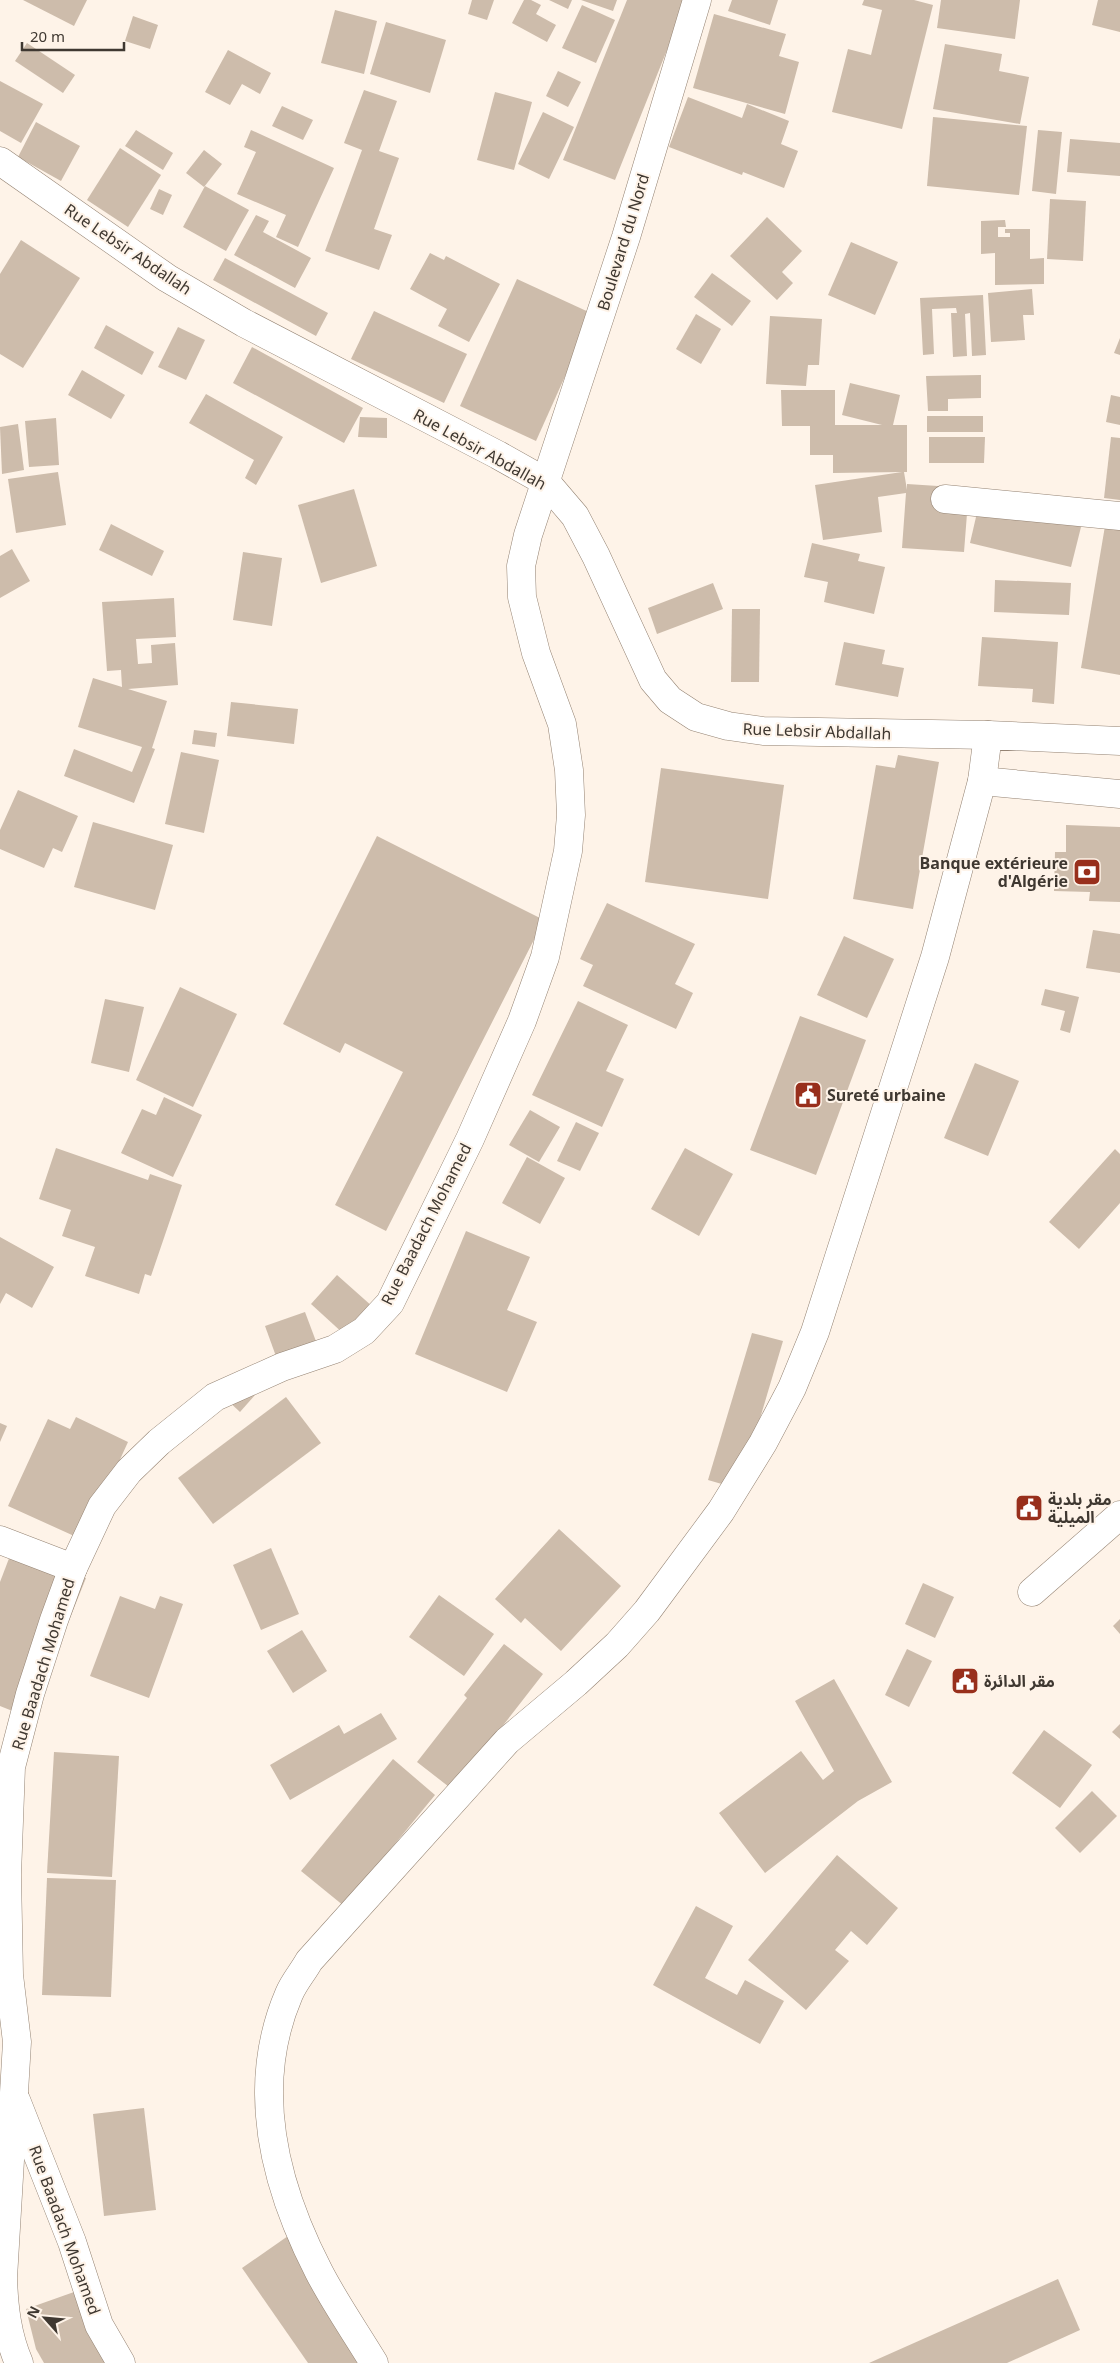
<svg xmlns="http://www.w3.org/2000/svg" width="1120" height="2363" font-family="Georgia,'Noto Sans Arabic',serif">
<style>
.building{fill:#cdbcab}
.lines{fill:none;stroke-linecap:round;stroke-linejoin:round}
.minor-casing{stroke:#948373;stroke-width:29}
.major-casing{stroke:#948373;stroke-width:29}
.minor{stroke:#fff;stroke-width:28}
.major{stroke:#fff;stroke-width:28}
.labels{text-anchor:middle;stroke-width:4;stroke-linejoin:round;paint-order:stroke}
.street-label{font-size:16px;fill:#3f3831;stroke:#fef3e8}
.poi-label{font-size:16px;font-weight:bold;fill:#3f3831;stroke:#fef3e8;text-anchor:start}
</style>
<rect width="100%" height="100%" fill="#fef3e8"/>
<g class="building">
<path d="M23,0H87L74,26Z"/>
<path d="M472,0H494L487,20L468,14Z"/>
<path d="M524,0H531L541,5L536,14L556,25L547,42L512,23Z"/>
<path d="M549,0H572L568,9Z"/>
<path d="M581,0H617L613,11Z"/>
<path d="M627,0H687L615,180L563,160Z"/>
<path d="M732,0H778L770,25L728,11Z"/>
<path d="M864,0H914L933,5L902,129L832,112L848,49L871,55L882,10L862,5Z"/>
<path d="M941,0H1020L1015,39L937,28Z"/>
<path d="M1098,0H1120V32L1092,25Z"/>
<path d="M582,5L615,20L596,63L562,48Z"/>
<path d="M335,10L377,21L364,74L321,63Z"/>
<path d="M714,14L786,34L779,56L799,62L785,114L693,88Z"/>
<path d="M133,16L158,25L150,49L125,41Z"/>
<path d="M386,22L446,40L430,93L370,74Z"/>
<path d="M27,43L75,75L63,93L15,61Z"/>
<path d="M945,44L1002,54L999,71L1029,77L1020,124L933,109Z"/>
<path d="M228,50L271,73L260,94L242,84L230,105L205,92Z"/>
<path d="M558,71L581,82L568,107L546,96Z"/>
<path d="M0,81L43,104L21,143L0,131Z"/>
<path d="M364,90L397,101L379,151L399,158L374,229L392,235L379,270L325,251L362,150L344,143Z"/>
<path d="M495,92L532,102L514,170L477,160Z"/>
<path d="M688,97L742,118L747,104L789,121L781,144L798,151L784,188L743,172L742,175L669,147Z"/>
<path d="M282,106L313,120L303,140L272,126Z"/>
<path d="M543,112L574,127L549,179L518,164Z"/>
<path d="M933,117L1027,126L1019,195L927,186Z"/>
<path d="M36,122L80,146L61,181L18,157Z"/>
<path d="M136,130L173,153L163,170L125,146Z"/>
<path d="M251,130L334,168L298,247L276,237L286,215L237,194L256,152L244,147Z"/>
<path d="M1038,130L1062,132L1056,194L1032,191Z"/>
<path d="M1070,139L1120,143V176L1067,172Z"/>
<path d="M120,148L161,175L128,227L87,200Z"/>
<path d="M204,150L222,164L204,187L186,173Z"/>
<path d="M205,186L249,210L226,251L183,227Z"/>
<path d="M159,189L172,195L163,215L150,209Z"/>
<path d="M1050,199L1086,201L1083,261L1047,259Z"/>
<path d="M256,215L269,221L263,232L311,258L295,288L234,255Z"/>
<path d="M767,217L802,251L782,272L793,283L777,300L730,256Z"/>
<path d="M1005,220L1006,227H998V237H1010V233H1005V229H1030V259L1044,258V284L995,285V253L981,254V221Z"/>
<path d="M21,240L80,278L23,368L0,354V274Z"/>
<path d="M851,242L898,262L875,315L828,295Z"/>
<path d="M430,253L444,260L446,256L500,284L469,342L438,326L447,309L410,289Z"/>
<path d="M225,258L328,313L316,336L213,280Z"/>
<path d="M712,273L751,301L732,326L694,297Z"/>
<path d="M517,279L593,314L536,441L460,406Z"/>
<path d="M1032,289L1034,315H1023L1025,340L991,342L988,293Z"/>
<path d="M983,295L986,355L972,356L970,313L965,314L967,356L953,357L951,313H957L956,308L932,309L934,354L923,355L920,298Z"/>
<path d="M374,311L467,354L444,403L351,359Z"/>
<path d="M696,314L721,329L701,364L676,349Z"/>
<path d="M770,316L822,319L819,365H808L806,386L766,384Z"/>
<path d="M106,325L154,352L142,375L94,348Z"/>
<path d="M178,327L205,340L186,380L158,367Z"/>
<path d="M1120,338V355L1114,353Z"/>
<path d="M252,347L363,408L344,443L233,383Z"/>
<path d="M82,370L125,395L111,419L68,395Z"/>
<path d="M981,375V398L948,399V411H928L926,376Z"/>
<path d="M850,383L900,395L893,425H907V472H904L907,490V484L969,488L964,552L902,548L906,493L878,497L882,532L823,540L815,485L902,472L833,473V455H810V426H782L781,390H835V425H882L842,415Z"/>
<path d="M206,394L283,437L256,485L245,478L254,460L189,423Z"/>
<path d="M1111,395L1120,397V425L1106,422Z"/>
<rect x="927" y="416" width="56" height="16"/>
<path d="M360,417L387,418V438L358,437Z"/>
<path d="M56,418L59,465L29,467L25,421Z"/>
<path d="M18,424L24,470L2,474L0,427Z"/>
<path d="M929,437H985L984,463H929Z"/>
<path d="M1111,437L1120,438V500L1104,498Z"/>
<path d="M58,472L66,525L16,533L8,479Z"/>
<path d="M354,489L377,566L321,583L298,505Z"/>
<path d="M982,491L1084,515L1071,567L970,543Z"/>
<path d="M111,524L164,551L152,576L99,550Z"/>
<path d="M1105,526L1120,528V675L1081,668Z"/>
<path d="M812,543L860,554L858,561L885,567L874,614L824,602L828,582L804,577Z"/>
<path d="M12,549L30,581L0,598V556Z"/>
<path d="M243,552L282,558L272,626L233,620Z"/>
<path d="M995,580L1071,583L1069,615L994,612Z"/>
<path d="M713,583L723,609L657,634L648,608Z"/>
<path d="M174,598L176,637L136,639L138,664L152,663L151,645L175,643L178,685L128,689L167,701L152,748L155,749L134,803L64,776L74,749L132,772L142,747L78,727L93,678L122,687L121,670L107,671L102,602Z"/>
<path d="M732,609H760L759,682H731Z"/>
<path d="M982,637L1058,642L1054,704L1032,702L1033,689L978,686Z"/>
<path d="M844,642L885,650L882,664L904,668L898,697L835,685Z"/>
<path d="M231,702L298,709L294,744L227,736Z"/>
<path d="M194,730L217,733L215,747L192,744Z"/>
<path d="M181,752L219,760L204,833L165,824Z"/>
<path d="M898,755L939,762L913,909L853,899L876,765L895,768Z"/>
<path d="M661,768L784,785L768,899L645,882Z"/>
<path d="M18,790L78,816L62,852L53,848L44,868L0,849V830Z"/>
<path d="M93,822L173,845L155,910L74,887Z"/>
<path d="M1066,825L1120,827V902L1089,901L1090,892L1054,891L1055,852H1066Z"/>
<path d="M377,836L544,920L386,1231L335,1205L403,1072L345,1043L340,1053L283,1024Z"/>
<path d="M607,903L695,944L675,984L693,993L676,1029L583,986L593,965L580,959Z"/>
<path d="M1093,930L1120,934V973L1086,968Z"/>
<path d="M844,936L894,959L867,1018L817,995Z"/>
<path d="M180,987L237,1014L193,1107L136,1080Z"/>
<path d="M1045,989L1079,997L1070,1033L1060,1030L1065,1011L1041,1005Z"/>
<path d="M105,999L144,1007L129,1072L91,1063Z"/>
<path d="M578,1001L628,1025L606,1071L624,1079L602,1127L532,1095Z"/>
<path d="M800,1016L866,1040L816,1175L750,1150Z"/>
<path d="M975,1063L1019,1081L988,1156L944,1138Z"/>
<path d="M164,1097L202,1115L173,1177L121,1153L142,1109L156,1115Z"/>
<path d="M530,1110L560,1127L539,1162L509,1145Z"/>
<path d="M576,1122L599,1133L580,1171L557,1161Z"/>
<path d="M56,1148L148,1180L150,1174L182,1185L151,1276L145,1274L139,1294L85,1276L95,1247L62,1236L71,1210L39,1199Z"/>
<path d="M685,1148L733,1174L699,1236L651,1209Z"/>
<path d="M1115,1149L1120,1154V1203L1079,1249L1049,1222Z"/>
<path d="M527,1157L565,1178L540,1224L502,1203Z"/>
<path d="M466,1231L530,1257L507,1310L537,1322L507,1392L415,1354Z"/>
<path d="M0,1237L54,1267L32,1308L6,1293L0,1304Z"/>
<path d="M337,1275L373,1307L346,1336L311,1304Z"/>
<path d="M305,1312L317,1344L277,1359L265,1326Z"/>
<path d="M752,1333L783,1341L739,1489L708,1480Z"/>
<path d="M240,1381L255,1395L240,1412L225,1398Z"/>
<path d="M286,1397L321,1443L213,1524L178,1478Z"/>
<path d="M76,1417L128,1442L83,1540L8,1506L48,1419L70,1429Z"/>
<path d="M0,1423L7,1426L0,1442Z"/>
<path d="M559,1529L621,1586L561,1651L525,1618L521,1623L495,1599Z"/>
<path d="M13,1548L86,1578L30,1718L0,1706V1582Z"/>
<path d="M271,1548L299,1614L261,1630L233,1565Z"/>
<path d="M923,1583L954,1597L935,1638L905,1624Z"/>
<path d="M439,1595L494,1634L464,1676L409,1637Z"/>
<path d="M120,1596L155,1609L160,1596L183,1604L149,1698L90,1676Z"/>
<path d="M1120,1619V1634L1113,1626Z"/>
<path d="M302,1630L327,1671L293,1693L267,1651Z"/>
<path d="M504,1644L543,1674L453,1790L417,1762L467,1698L464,1695Z"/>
<path d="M907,1649L932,1661L909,1707L885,1695Z"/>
<path d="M834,1679L892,1782L858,1801L765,1873L719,1813L801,1751L823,1780L834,1771L795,1701Z"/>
<path d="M381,1713L397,1739L290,1800L270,1765L339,1725L344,1734Z"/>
<path d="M1120,1724V1739L1112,1732Z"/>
<path d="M1044,1730L1092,1765L1060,1808L1012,1773Z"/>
<path d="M54,1752L119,1756L112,1877L47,1873Z"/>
<path d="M393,1759L435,1795L344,1906L301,1871Z"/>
<path d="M1092,1791L1117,1816L1080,1853L1055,1828Z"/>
<path d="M837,1855L898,1908L867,1945L851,1931L835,1950L849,1961L806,2010L748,1960Z"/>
<path d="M47,1878L116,1880L111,1997L42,1995Z"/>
<path d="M696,1906L733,1926L705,1978L737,1995L745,1980L784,2001L760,2044L653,1985Z"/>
<path d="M144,2108L156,2210L104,2216L93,2114Z"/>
<path d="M288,2236L376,2363H308L242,2268Z"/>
<path d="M1058,2279L1080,2330L1007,2363H869Z"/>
<path d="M74,2292L106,2363H44L36,2349L26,2309Z"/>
</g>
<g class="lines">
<defs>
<g id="minor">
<path d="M0,161L167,278L244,323L498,455L546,482L575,516L596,556L653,680L670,700L696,717L728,726L763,731L988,735"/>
<path d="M945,499L1120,516"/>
<path d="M0,1540L73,1568"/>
<path d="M1032,1592L1120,1515"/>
<path d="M16,2100L72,2242L99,2325L121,2363"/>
<path d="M19,2363C7,2335 4,2307 3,2278L17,2042L9,1975L7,1875L11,1767L30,1694L54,1620L73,1568L102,1506L129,1471L159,1442L215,1397L282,1367L335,1349L364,1331L390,1303L470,1139L522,1021L545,957L568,851L571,815L569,770L562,724L536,653L522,597L521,566L528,535L626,237L697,0"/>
</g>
<g id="major">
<path d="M982,781L1120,794"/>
<path d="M374,2363C356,2333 335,2303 319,2272C274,2185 249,2087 289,1994C294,1982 303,1972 309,1961L507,1741L576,1683L617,1645L647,1611L721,1511L763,1443L792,1388L815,1332L935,957L982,781L988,735L1120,741"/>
</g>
</defs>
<use href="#minor" class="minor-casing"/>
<use href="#major" class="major-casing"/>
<use href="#minor" class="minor"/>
<use href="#major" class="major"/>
</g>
<defs>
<symbol id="bank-square" viewBox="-11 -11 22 22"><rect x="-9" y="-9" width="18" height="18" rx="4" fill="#982f1c" stroke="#fef3e8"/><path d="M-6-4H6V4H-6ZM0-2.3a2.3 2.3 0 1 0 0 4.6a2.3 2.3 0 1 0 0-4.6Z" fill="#fff"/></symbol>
<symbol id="civic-square" viewBox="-11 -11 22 22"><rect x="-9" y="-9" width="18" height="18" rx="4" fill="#982f1c" stroke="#fef3e8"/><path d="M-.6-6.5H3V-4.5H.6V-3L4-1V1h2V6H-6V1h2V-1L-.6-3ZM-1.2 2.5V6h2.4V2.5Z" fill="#fff"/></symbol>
</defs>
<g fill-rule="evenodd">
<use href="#bank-square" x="1071" y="856" width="32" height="32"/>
<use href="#civic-square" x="792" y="1079" width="32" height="32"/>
<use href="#civic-square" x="1013" y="1492" width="32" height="32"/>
<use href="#civic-square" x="949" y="1665" width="32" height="32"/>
</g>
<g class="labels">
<g class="street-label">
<text transform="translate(623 242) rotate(-73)" y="6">Boulevard du Nord</text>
<text transform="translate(128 249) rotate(34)" y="6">Rue Lebsir Abdallah</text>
<text transform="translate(480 449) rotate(29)" y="6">Rue Lebsir Abdallah</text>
<text transform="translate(817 731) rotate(2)" y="6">Rue Lebsir Abdallah</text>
<text transform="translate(426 1224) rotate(-63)" y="6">Rue Baadach Mohamed</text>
<text transform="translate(43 1664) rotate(-73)" y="6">Rue Baadach Mohamed</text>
<text transform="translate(65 2230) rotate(70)" y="6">Rue Baadach Mohamed</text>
</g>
<g class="poi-label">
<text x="1068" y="869" text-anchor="end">Banque extérieure<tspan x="1068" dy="18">d'Algérie</tspan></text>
<text x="827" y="1101">Sureté urbaine</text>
<text x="1048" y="1505">مقر بلدية<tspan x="1048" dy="18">الميلية</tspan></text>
<text x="984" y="1687">مقر الدائرة</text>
</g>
</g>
<g transform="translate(45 2318) rotate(297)" stroke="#fef3e8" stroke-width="4" paint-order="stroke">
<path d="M0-4L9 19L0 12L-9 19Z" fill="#3f3831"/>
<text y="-8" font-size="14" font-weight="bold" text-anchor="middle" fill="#3f3831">N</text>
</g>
<path d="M22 42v8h102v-8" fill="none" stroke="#3f3831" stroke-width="2.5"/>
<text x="30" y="42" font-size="15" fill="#3f3831" stroke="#fef3e8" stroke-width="4" paint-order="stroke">20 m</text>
</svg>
